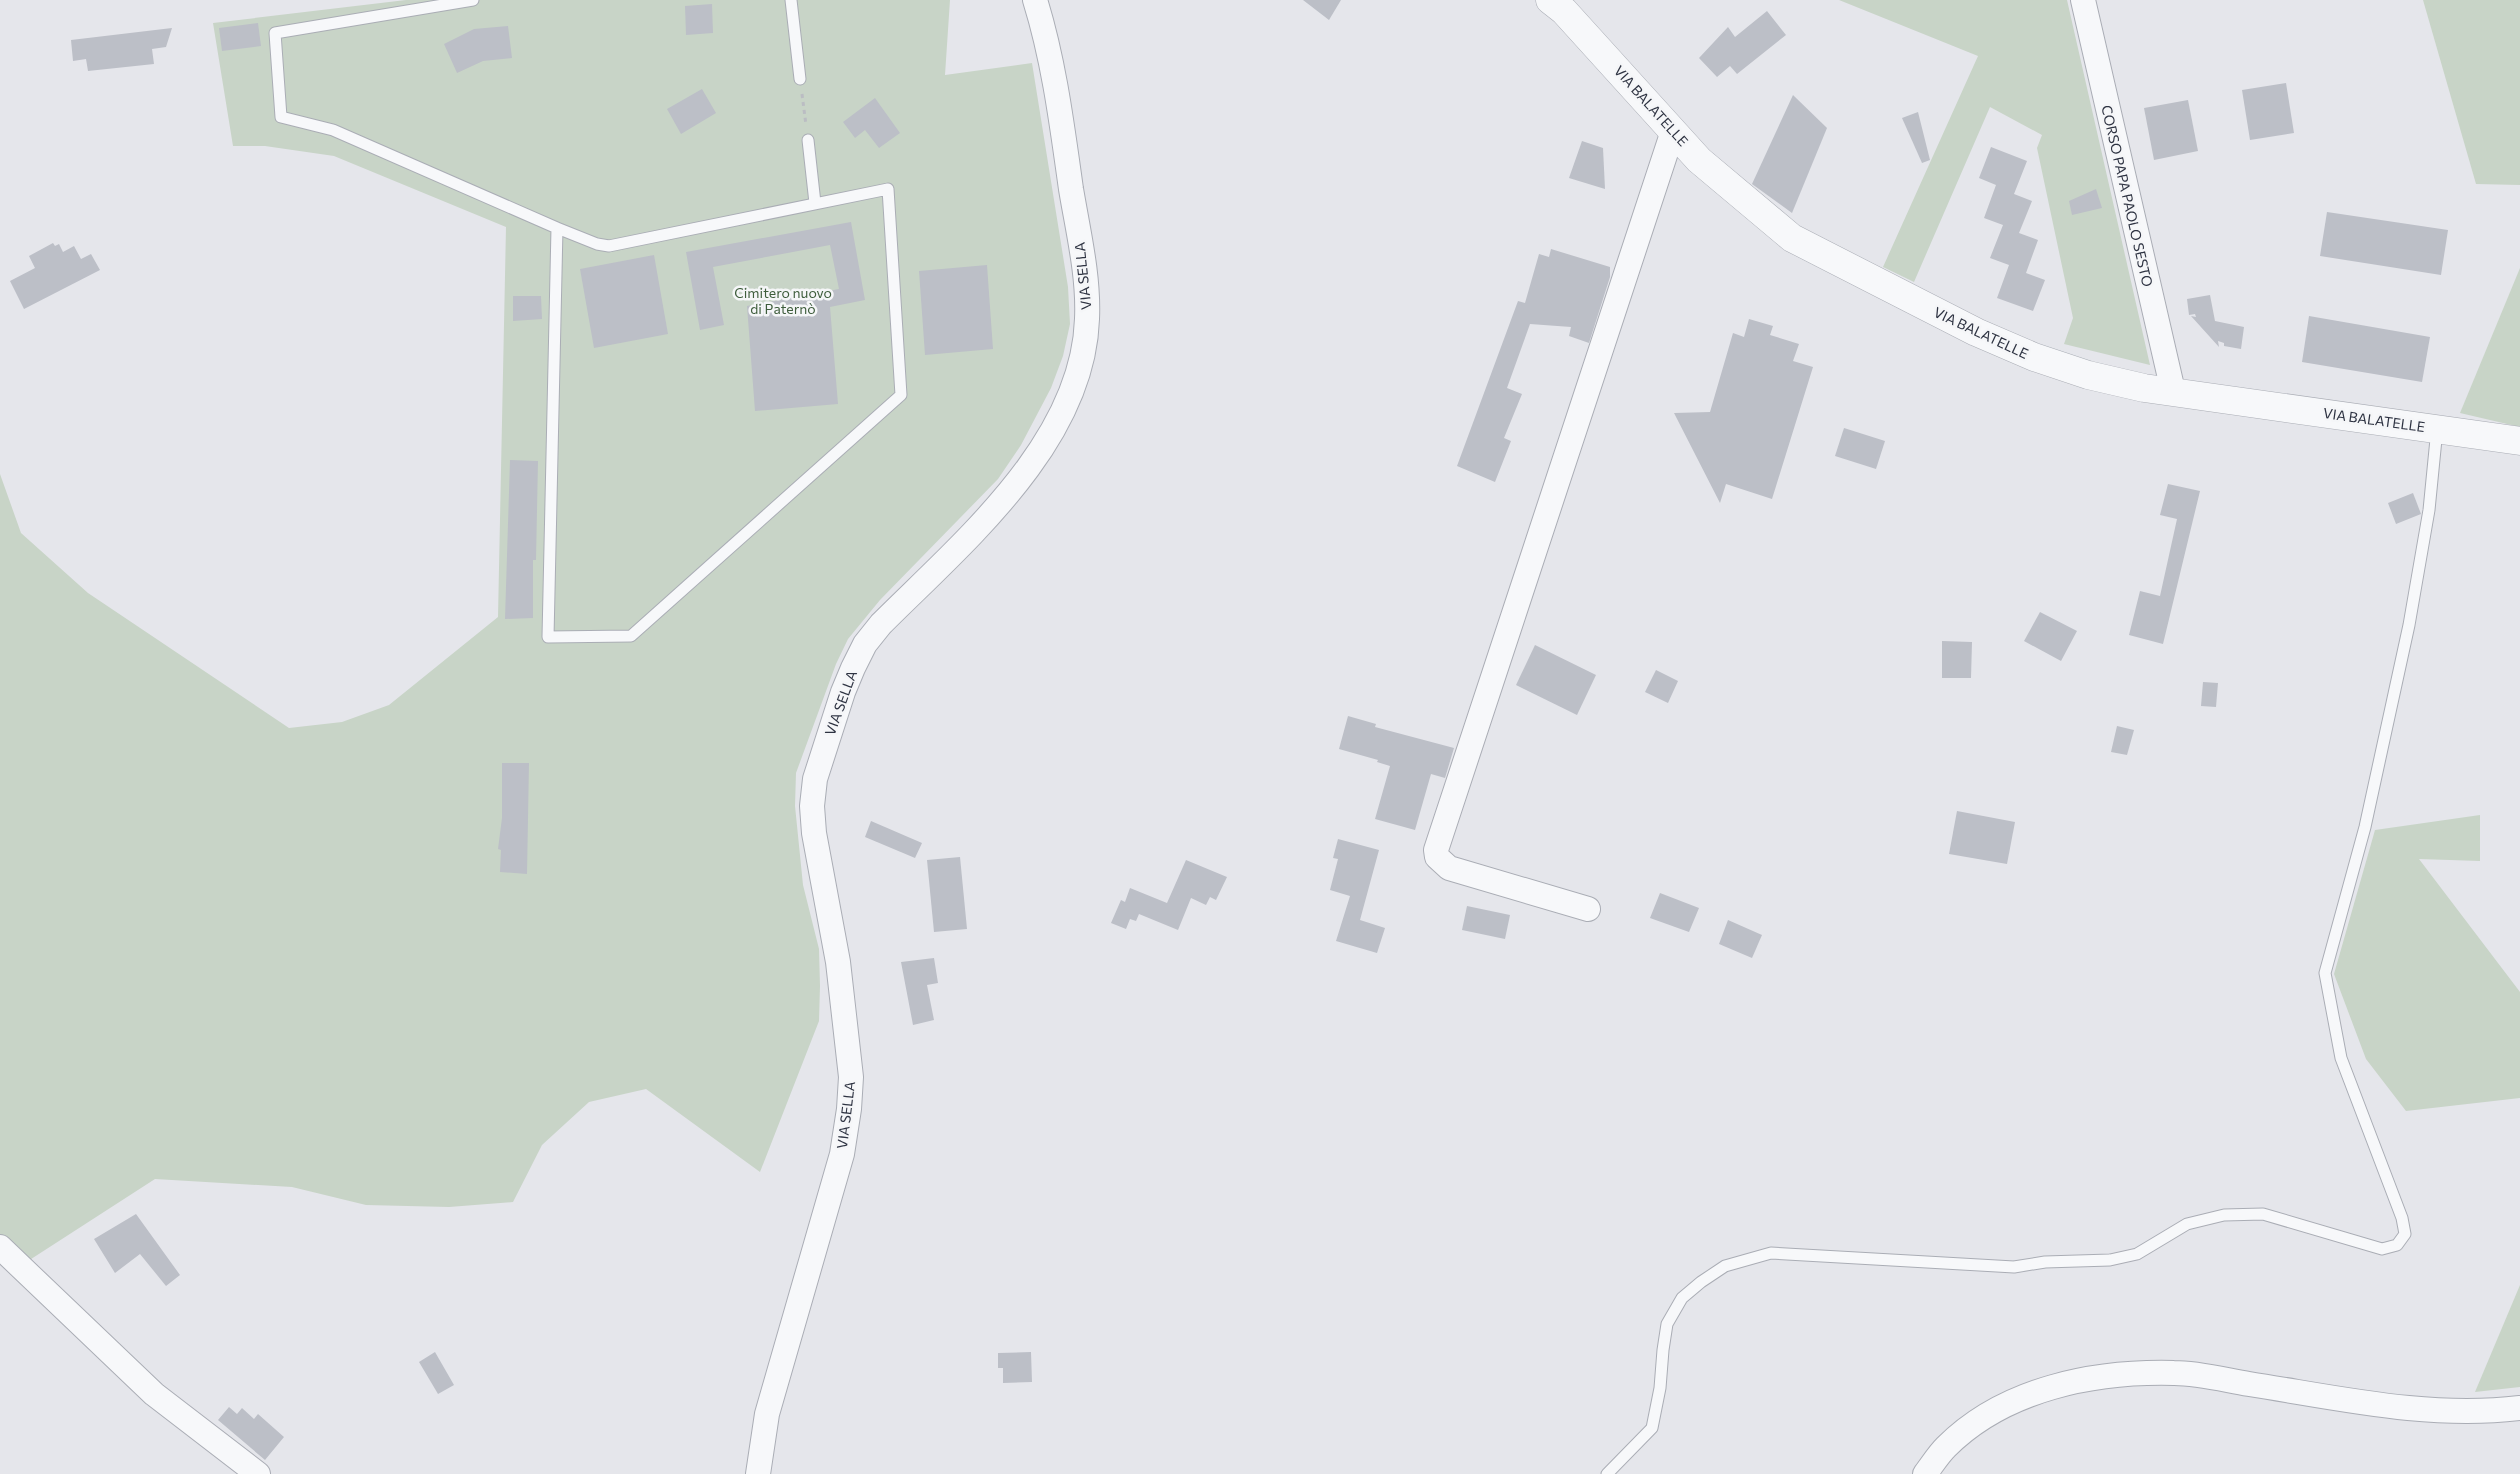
<svg xmlns="http://www.w3.org/2000/svg" width="2520" height="1474" font-family="Commissioner,sans-serif">
<style>
.green{fill:#c8d4c7}
.building{fill:#bcbfc7}
.lines{fill:none;stroke-linecap:round;stroke-linejoin:round}
.service-casing{stroke:#aaadb5;stroke-width:13}
.minor-casing{stroke:#aaadb5;stroke-width:26}
.tertiary-casing{stroke:#aaadb5;stroke-width:29}
.path{stroke:#bbbdc3;stroke-width:3;stroke-dasharray:4 4;stroke-linecap:butt}
.service{stroke:#f7f8fa;stroke-width:11}
.minor{stroke:#f7f8fa;stroke-width:24}
.tertiary{stroke:#f7f8fa;stroke-width:28}
.labels{text-anchor:middle;stroke-width:5;stroke-linejoin:round;paint-order:stroke}
.street-label{font-size:14px;fill:#2e3342;stroke:#f5f6f8}
.park-label{font-size:14px;fill:#3e5d3c;stroke:#f5f6f8}
</style>
<rect width="100%" height="100%" fill="#e5e6eb"/>
<g class="green">
<path d="M406,0H950L945,75L1032,63L1068,287L1070,324L1063,356L1051,388L1021,445L998,479L880,600L848,639L836,664L796,773L795,806L803,885L819,949L820,986L819,1021L760,1172L646,1089L589,1102L542,1145L513,1202L449,1207L366,1205L292,1187L155,1179L28,1261L0,1234V474L21,533L88,593L289,728L342,722L389,705L498,617L506,227L334,156L265,146H233L213,23Z"/>
<path d="M1839,0H2067L2150,365L2064,344L2073,318L2037,148L2042,135L1990,107L1914,282L1883,267L1978,56Z"/>
<path d="M2423,0H2520V185L2476,184Z"/>
<path d="M2520,268V427L2460,413Z"/>
<path d="M2480,815V861L2419,859L2520,992V1098L2406,1111L2366,1059L2334,974L2375,830Z"/>
<path d="M2520,1285V1387L2475,1392Z"/>
</g>
<g class="building">
<path d="M1303,0H1341L1329,20Z"/>
<path d="M712,4L713,33L686,35L685,6Z"/>
<path d="M1767,11L1786,35L1737,74L1730,66L1717,77L1699,58L1728,27L1735,37Z"/>
<path d="M258,23L261,46L222,51L219,28Z"/>
<path d="M508,26L512,58L483,61L457,73L444,44L474,29Z"/>
<path d="M172,28L166,47L152,49L154,64L88,71L86,59L73,61L71,40Z"/>
<path d="M2286,83L2294,133L2250,140L2242,90Z"/>
<path d="M702,89L716,113L681,134L667,109Z"/>
<path d="M1793,95L1827,128L1792,213L1752,184Z"/>
<path d="M875,98L900,133L879,148L865,130L855,138L843,122Z"/>
<path d="M2188,100L2198,151L2154,160L2144,108Z"/>
<path d="M1918,112L1930,160L1922,163L1902,118Z"/>
<path d="M1582,141L1603,148L1605,189L1569,178Z"/>
<path d="M1991,147L2027,161L2014,194L2032,201L2019,233L2038,240L2026,273L2045,280L2033,311L1997,298L2009,265L1990,258L2003,225L1984,218L1996,185L1979,178Z"/>
<path d="M2096,189L2102,208L2072,215L2069,201Z"/>
<path d="M2327,212L2448,230L2441,275L2320,256Z"/>
<path d="M851,222L865,300L830,307L838,404L755,411L747,306L839,289L830,245L713,267L724,325L700,330L686,252Z"/>
<path d="M53,243L55,246L59,244L63,252L74,246L81,259L91,254L100,270L24,309L10,281L35,268L29,256Z"/>
<path d="M1551,249L1610,267V277L1589,343L1569,336L1571,327L1530,324L1507,388L1522,394L1504,438L1511,441L1495,482L1457,466L1518,301L1525,303L1539,254L1549,257Z"/>
<path d="M654,255L668,334L594,348L580,269Z"/>
<path d="M987,265L993,349L925,355L919,271Z"/>
<path d="M2210,295L2215,321L2244,327L2241,349L2224,346V343L2218,341L2219,347L2191,316L2196,317L2195,314L2189,315L2187,299Z"/>
<path d="M513,296H541L542,319L513,321Z"/>
<path d="M2309,316L2430,337L2422,382L2302,362Z"/>
<path d="M1749,319L1773,326L1770,335L1799,344L1793,361L1813,367L1772,499L1726,484L1720,503L1674,413L1710,412L1733,333L1744,337Z"/>
<path d="M1844,428L1885,441L1876,469L1835,456Z"/>
<path d="M510,460L538,461L536,560H533V618L505,619Z"/>
<path d="M2168,484L2200,491L2163,644L2129,635L2140,591L2160,596L2177,519L2160,515Z"/>
<path d="M2413,493L2421,514L2396,524L2388,503Z"/>
<path d="M2040,612L2077,631L2061,661L2024,641Z"/>
<path d="M1942,641L1972,642L1971,678H1942Z"/>
<path d="M1535,645L1596,675L1577,715L1516,685Z"/>
<path d="M1656,670L1678,681L1668,703L1645,692Z"/>
<path d="M2203,682L2218,683L2216,707L2201,706Z"/>
<path d="M1348,716L1376,724L1375,727L1454,748L1445,778L1431,774L1415,830L1375,819L1390,766L1377,762L1378,760L1339,749Z"/>
<path d="M2117,726L2134,730L2127,755L2111,752Z"/>
<path d="M502,763H529L527,874L500,872L501,850L498,849L502,818Z"/>
<path d="M1957,811L2015,822L2007,864L1949,854Z"/>
<path d="M871,821L922,843L915,858L865,837Z"/>
<path d="M1338,839L1379,850L1360,920L1385,928L1377,953L1336,941L1350,896L1330,890L1338,859L1333,858Z"/>
<path d="M960,857L967,929L934,932L927,860Z"/>
<path d="M1186,860L1227,877L1216,900L1210,897L1206,905L1191,898L1178,930L1139,914L1136,921L1130,919L1126,929L1111,923L1121,900L1125,902L1130,888L1167,903Z"/>
<path d="M1660,893L1699,908L1689,932L1650,918Z"/>
<path d="M1467,906L1510,915L1505,939L1462,930Z"/>
<path d="M1728,920L1762,935L1752,958L1719,944Z"/>
<path d="M934,958L938,983L927,985L934,1020L913,1025L901,962Z"/>
<path d="M136,1214L180,1275L166,1286L140,1254L115,1273L94,1239Z"/>
<path d="M435,1352L454,1385L438,1394L419,1362Z"/>
<path d="M1031,1352L1032,1382L1003,1383V1368H998V1353Z"/>
<path d="M229,1407L237,1414L242,1408L254,1419L258,1414L284,1437L265,1460L218,1420Z"/>
</g>
<g class="lines">
<defs>
<g id="service">
<path d="M473,0L275,33L281,117L333,130L557,228L597,244L609,246L888,189L901,395L631,636L548,637L557,228"/>
<path d="M791,0L800,79"/>
<path d="M808,140L815,203"/>
<path d="M1607,1474L1652,1428L1660,1388L1663,1350L1667,1324L1682,1298L1701,1282L1725,1266L1771,1253L2014,1267L2045,1262L2110,1260L2137,1254L2187,1224L2224,1215L2263,1214L2382,1249L2397,1245L2405,1234L2402,1218L2341,1058L2325,973L2365,827L2409,625L2429,510L2437,429"/>
</g>
<g id="minor">
<path d="M2083,0L2173,391"/>
<path d="M1588,909L1449,868L1437,857L1436,850L1673,131"/>
<path d="M0,1247L154,1394L258,1474"/>
<path d="M758,1474L767,1414L842,1154L849,1109L851,1077L838,962L814,833L812,806L815,779L843,692L853,668L865,644L881,624C962,543 1083,443 1087,319C1089,276 1078,231 1071,189C1062,125 1054,61 1035,0"/>
<path d="M1925,1474C1932,1465 1938,1455 1946,1447C2005,1388 2095,1371 2174,1373C2199,1373 2225,1380 2249,1384C2339,1398 2429,1419 2520,1408"/>
</g>
<path id="tertiary" d="M1550,0L1564,11L1699,160L1792,238L1976,332L2034,357L2088,375L2144,388L2520,441"/>
</defs>
<use href="#service" class="service-casing"/>
<use href="#minor" class="minor-casing"/>
<use href="#tertiary" class="tertiary-casing"/>
<path class="path" d="M802,94L806,125"/>
<use href="#service" class="service"/>
<use href="#minor" class="minor"/>
<use href="#tertiary" class="tertiary"/>
</g>
<g class="labels">
<g class="street-label">
<text transform="translate(1651 106) rotate(48)" y="5">VIA BALATELLE</text>
<text transform="translate(2127 196) rotate(77)" y="5">CORSO PAPA PAOLO SESTO</text>
<text transform="translate(1083 276) rotate(-96)" y="5">VIA SELLA</text>
<text transform="translate(1981 333) rotate(25)" y="5">VIA BALATELLE</text>
<text transform="translate(2374 420) rotate(8)" y="5">VIA BALATELLE</text>
<text transform="translate(841 703) rotate(-70)" y="5">VIA SELLA</text>
<text transform="translate(846 1115) rotate(-83)" y="5">VIA SELLA</text>
</g>
<g class="park-label">
<text x="783" y="298">Cimitero nuovo<tspan x="783" dy="16">di Paternò</tspan></text>
</g>
</g>
</svg>
